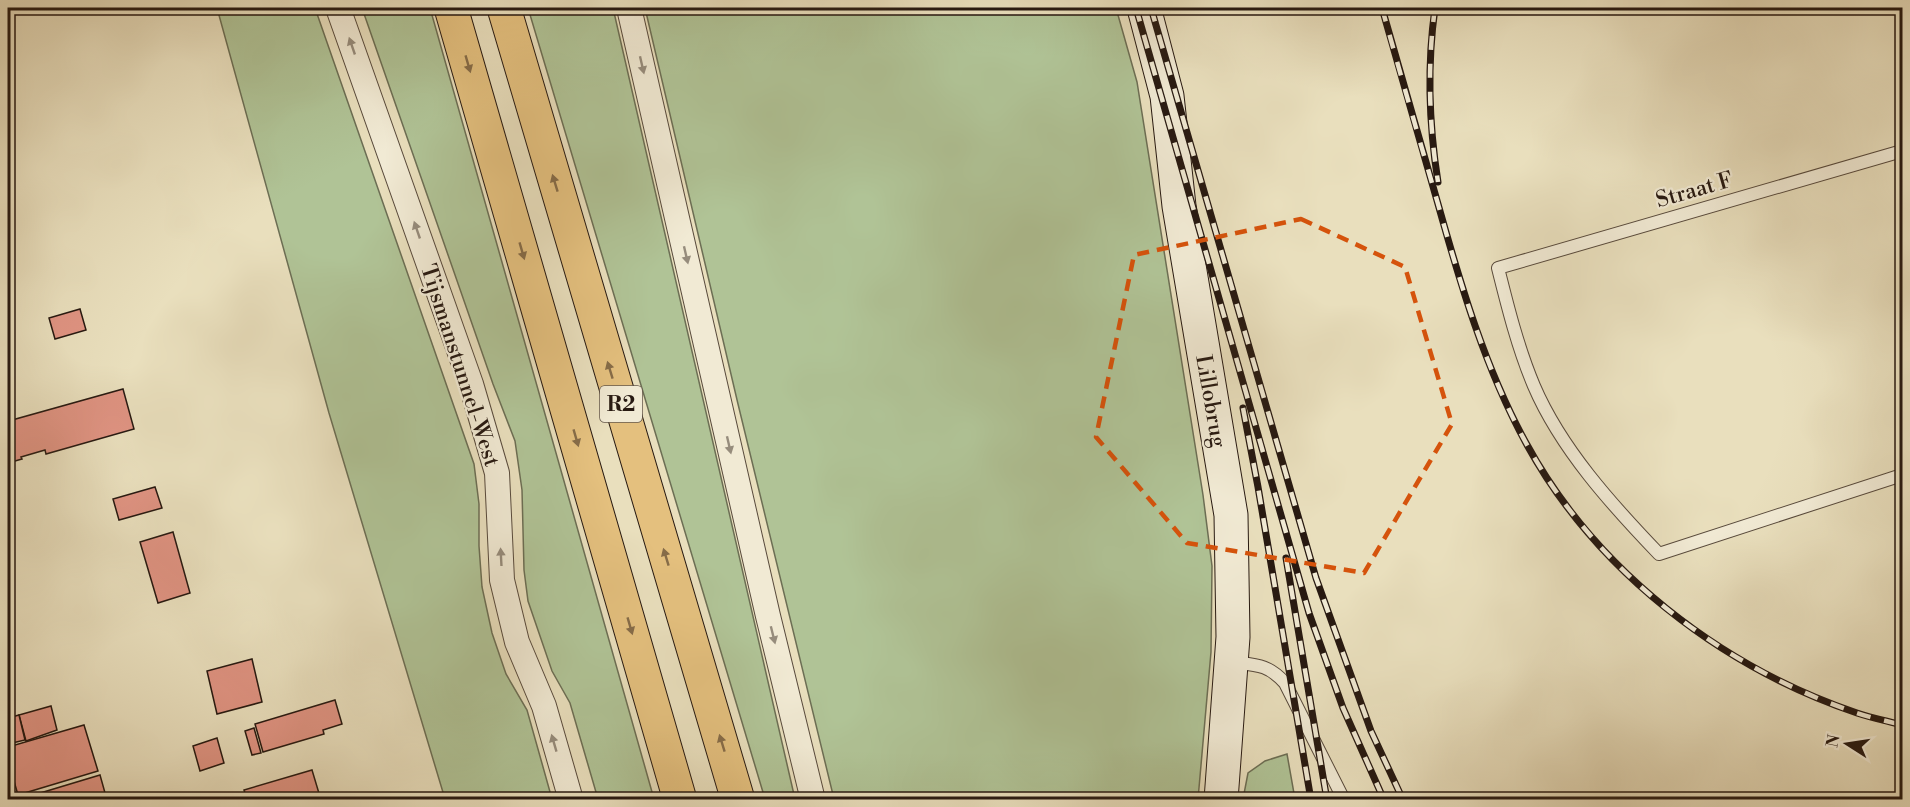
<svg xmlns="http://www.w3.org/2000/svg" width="1910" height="807" font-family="'Libre Bodoni',serif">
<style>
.green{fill:#b0c396;stroke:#6c6e54;stroke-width:1.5}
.building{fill:#e09483;stroke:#271911;stroke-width:1.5}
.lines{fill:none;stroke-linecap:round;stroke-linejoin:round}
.lane-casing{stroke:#584a3c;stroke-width:14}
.street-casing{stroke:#584a3c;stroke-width:26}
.secondary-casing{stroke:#271911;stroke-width:35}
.highway-casing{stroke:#271911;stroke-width:35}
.lane{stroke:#f1ead4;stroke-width:12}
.street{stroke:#f1ead4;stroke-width:24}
.secondary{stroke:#f1ead4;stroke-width:33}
.highway{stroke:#e4c07e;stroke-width:33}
.rail-casing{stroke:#271911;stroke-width:7}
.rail{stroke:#f1ead4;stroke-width:4.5;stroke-dasharray:14;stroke-linecap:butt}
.oneway{fill:#968c7c}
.oneway2{fill:#866c48}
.marked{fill:none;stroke:#d5530c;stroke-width:4.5;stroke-dasharray:12 8;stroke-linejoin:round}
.labels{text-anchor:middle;stroke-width:4.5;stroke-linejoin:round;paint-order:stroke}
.shield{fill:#f1ead4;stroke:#64584c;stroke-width:1.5}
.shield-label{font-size:21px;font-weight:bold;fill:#271911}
.street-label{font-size:22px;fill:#271911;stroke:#f1ead4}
</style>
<rect width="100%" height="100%" fill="#e9dfbd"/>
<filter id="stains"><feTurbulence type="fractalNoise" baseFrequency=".00333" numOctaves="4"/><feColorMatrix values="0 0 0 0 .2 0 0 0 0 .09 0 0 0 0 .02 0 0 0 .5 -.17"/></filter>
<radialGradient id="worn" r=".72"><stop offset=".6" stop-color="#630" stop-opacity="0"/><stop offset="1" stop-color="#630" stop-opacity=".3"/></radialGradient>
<g class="green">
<path d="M217,8H315L474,464L479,504V546L482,587L492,633L506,674L527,710L552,799H445L329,413Z"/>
<path d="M362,8H430L654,799H598L570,703L552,671L528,601L524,570L522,490L515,441L493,384Z"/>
<path d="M528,8H613L795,799H765Z"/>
<path d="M645,8H1116L1137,82L1203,495L1212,566L1211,652L1198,799H834L738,404Z"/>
<path d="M1287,754L1295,799H1243L1248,773L1265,761Z"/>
</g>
<g class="building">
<path d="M80,309L86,330L55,339L49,318Z"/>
<path d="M123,389L134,429L46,454L45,450L21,457L22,459L8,463V415L10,414L12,420Z"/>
<path d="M155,487L162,508L119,520L113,499Z"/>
<path d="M173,532L190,593L158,603L140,542Z"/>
<path d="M252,659L262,702L217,714L207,671Z"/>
<path d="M335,700L342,724L323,730L324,734L263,752L255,724Z"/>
<path d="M51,706L57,730L26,741L19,715Z"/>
<path d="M19,715L25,740L8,744V718Z"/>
<path d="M84,725L98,771L18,795L8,760V747Z"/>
<path d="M254,728L261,753L252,755L245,731Z"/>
<path d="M217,738L224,763L200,771L193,746Z"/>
<path d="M312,770L321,800H247L244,790Z"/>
<path d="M100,775L107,800H17Z"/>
</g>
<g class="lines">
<defs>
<g id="lane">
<path d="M1902,151L1498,268C1508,308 1518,348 1534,386C1561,449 1612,505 1659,554L1902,475"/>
<path d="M1232,662C1256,665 1268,664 1285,683L1344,800"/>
</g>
<g id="street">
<path d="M338,8L471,384L497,473L502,580L517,642L544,706L571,800"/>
<path d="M629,8L768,616L813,800"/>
</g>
<path id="secondary" d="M1144,8L1167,96L1179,206L1231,515L1233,637L1221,800"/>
<g id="highway">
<path d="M451,8L680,800"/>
<path d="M504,8L738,800"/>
</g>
</defs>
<use href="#lane" class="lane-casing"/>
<use href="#street" class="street-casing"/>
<use href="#secondary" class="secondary-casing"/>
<use href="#highway" class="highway-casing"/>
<use href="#lane" class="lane"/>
<use href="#street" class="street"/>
<use href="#secondary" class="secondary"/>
<use href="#highway" class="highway"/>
<defs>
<g id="rail">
<path d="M1136,8L1309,613L1343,708L1384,800"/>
<path d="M1151,8L1316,578L1371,731L1403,800"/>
<path d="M1382,8C1400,73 1419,138 1438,204C1461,286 1485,368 1526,443C1595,570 1721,667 1857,713C1872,718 1887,721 1902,725"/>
<path d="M1435,8C1427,65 1429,125 1438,182"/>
<path d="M1243,408L1258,487L1311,800"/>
<path d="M1286,558L1327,800"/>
</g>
</defs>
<use href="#rail" class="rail-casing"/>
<use href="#rail" class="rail"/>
</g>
<defs><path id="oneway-solid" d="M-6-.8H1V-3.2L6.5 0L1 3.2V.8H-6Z" transform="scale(1.5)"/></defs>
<g class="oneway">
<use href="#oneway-solid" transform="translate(352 46) rotate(-109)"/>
<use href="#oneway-solid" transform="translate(642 65) rotate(77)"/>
<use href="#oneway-solid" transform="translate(417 230) rotate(-109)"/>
<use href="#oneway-solid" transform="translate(686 255) rotate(77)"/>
<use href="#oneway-solid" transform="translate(729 445) rotate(77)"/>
<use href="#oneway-solid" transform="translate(501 557) rotate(-93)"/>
<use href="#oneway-solid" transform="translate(773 635) rotate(76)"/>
<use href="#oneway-solid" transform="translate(554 743) rotate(-106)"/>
</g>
<g class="oneway2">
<use href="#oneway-solid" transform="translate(468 64) rotate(74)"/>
<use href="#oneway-solid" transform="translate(555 183) rotate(-107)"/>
<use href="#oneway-solid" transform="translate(522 251) rotate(74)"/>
<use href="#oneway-solid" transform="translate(610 370) rotate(-107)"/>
<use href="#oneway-solid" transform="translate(576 438) rotate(74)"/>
<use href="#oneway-solid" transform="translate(666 557) rotate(-107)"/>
<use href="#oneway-solid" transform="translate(630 626) rotate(74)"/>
<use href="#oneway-solid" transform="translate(722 743) rotate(-107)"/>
</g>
<path class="marked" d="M1301,219L1405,267L1452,424L1364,573L1187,543L1096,437L1134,255Z"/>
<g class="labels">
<rect class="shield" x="600" y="386" width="42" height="36" rx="4.5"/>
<g class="shield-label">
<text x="621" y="411">R2</text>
</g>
<g class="street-label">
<text transform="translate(1694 189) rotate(-16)" y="8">Straat F</text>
<text transform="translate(461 365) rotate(72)" y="8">Tijsmanstunnel-West</text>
<text transform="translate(1212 401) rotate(80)" y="8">Lillobrug</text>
</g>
</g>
<rect width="1910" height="807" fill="none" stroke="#e9dfbd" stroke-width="30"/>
<rect x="9" y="9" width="1892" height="789" fill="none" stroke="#271911" stroke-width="3"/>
<rect x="15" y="15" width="1880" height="777" fill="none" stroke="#271911" stroke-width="1.5"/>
<g transform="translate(1847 744) rotate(282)" stroke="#f1ead4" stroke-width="4.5" paint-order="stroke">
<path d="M0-4.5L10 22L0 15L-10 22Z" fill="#271911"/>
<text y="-9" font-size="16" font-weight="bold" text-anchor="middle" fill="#271911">N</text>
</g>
<rect width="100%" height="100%" filter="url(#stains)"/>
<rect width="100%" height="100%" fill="url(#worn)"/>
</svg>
